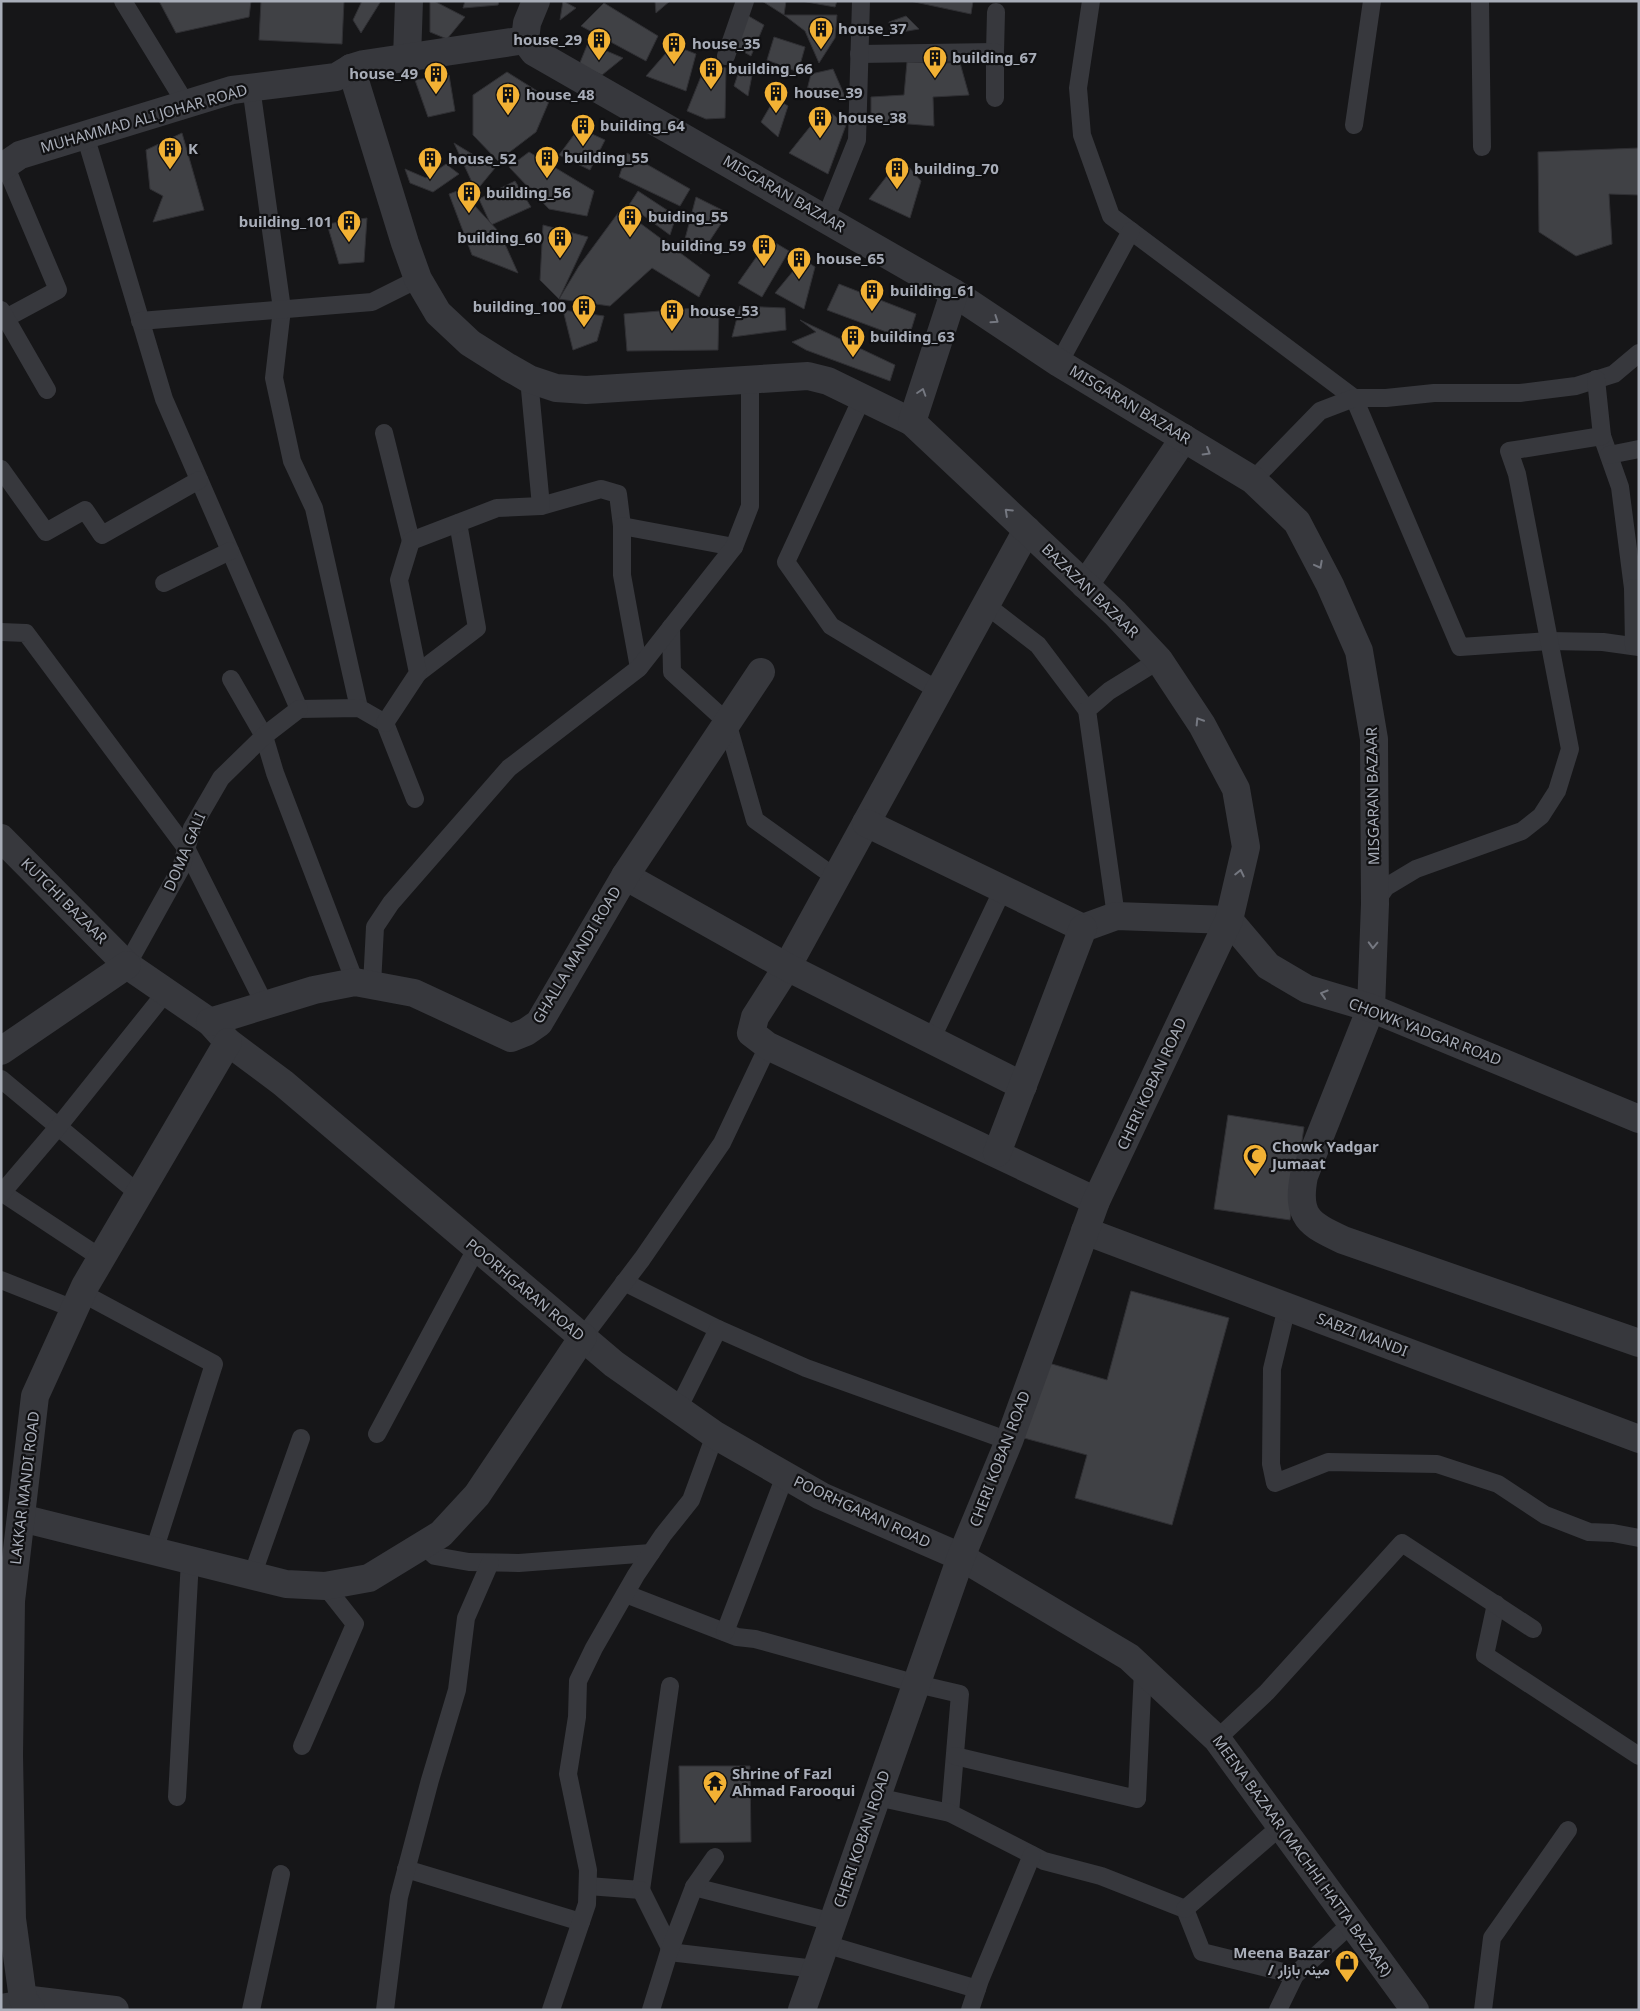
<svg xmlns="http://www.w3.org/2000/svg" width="1640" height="2011" font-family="'Noto Sans',Vazirmatn,sans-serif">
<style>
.building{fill:#404145;stroke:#303034}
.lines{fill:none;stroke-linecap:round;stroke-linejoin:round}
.service{stroke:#37383d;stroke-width:18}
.minor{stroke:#37383d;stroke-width:28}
.tertiary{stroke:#37383d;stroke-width:28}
.oneway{stroke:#757881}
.labels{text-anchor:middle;stroke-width:4.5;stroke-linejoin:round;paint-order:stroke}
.poi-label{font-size:15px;font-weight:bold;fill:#a8adb8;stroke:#111113;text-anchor:start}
.street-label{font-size:15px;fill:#a8adb8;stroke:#111113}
</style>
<rect width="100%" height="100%" fill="#161618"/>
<g class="building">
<path d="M159,1H251L249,17L176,33Z"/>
<path d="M261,1H344L342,44L259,40Z"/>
<path d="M362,1H381L361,33L353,20Z"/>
<path d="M430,1H434L465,17L447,39L430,32Z"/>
<path d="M465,1H499L498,5L463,8Z"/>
<path d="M563,1L576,8L560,20Z"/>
<path d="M655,1H670L656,13Z"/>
<path d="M762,1H786L784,15Z"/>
<path d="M801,1H837L835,7Z"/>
<path d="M910,1H973L971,14Z"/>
<path d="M604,3L658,36L646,61L581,26Z"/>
<path d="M745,14L764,25L751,56L735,47Z"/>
<path d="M784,15H837L835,38L819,63L805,31Z"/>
<path d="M906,16L919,29L890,34L889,22Z"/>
<path d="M774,37L805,47L798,72L767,60Z"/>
<path d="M588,43L623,58L602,75L579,65Z"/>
<path d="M673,45L696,54L686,91L646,76Z"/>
<path d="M907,62L960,63L969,95L933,97L934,126L871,121V97L904,95Z"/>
<path d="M706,64L726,68L725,118L706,119L687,111Z"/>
<path d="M740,68L753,70L748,96L734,86Z"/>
<path d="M833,69L846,99L805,98L811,74Z"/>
<path d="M507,72L550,99L536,132L498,161L473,135V95Z"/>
<path d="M449,75L455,111L428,117L415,80Z"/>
<path d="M775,98L788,106L778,137L761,122Z"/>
<path d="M825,108L846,125L828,174L789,153Z"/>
<path d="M579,128L605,140L590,170L559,155Z"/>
<path d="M182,133L204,210L153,222L163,196L150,189L146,150Z"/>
<path d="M454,143L495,168L476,191Z"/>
<path d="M1639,148V195L1609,194L1612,244L1576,256L1539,232L1538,152Z"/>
<path d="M529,152L594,191L587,216L549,209L509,167Z"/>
<path d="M627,153L690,189L680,206L619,177Z"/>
<path d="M901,158L921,181L910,218L869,199Z"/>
<path d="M446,164L459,174L433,192L410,183L405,169L426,178Z"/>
<path d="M515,181L531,207L491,225L479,199Z"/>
<path d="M460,190L500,233L518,273L472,255L449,194Z"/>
<path d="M638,191L676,216L670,235L629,205Z"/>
<path d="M696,197L728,213L701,254L685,239Z"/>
<path d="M621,209L710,275L699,297L652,268L610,306L559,299L579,266Z"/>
<path d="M367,218L364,262L339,264L327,224Z"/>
<path d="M543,225L588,237L559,299L540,280Z"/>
<path d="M769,239L789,251L762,297L738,283Z"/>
<path d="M803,259L815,267L804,309L775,293Z"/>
<path d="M839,284L916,314L908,340L827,310Z"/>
<path d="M719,306L718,350L627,351L624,314Z"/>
<path d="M740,306L785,308L786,330L732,337Z"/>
<path d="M563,310L604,316L597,341L573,350Z"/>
<path d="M800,320L895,365L890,381L806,350L792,342L816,332Z"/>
<path d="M1228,1115L1304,1127L1290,1220L1214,1209Z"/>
<path d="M1131,1291L1229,1318L1172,1525L1075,1498L1087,1455L1024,1438L1045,1362L1107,1380Z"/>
<path d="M679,1766H750L751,1842L680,1843Z"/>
</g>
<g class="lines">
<g class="service">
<path d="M123,1L186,104"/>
<path d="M1091,1L1078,88L1082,135L1111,216L1354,398L1460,647L1549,641L1603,642L1639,647"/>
<path d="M1480,1L1482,147"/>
<path d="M995,52L996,12"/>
<path d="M859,54L995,52V98"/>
<path d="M726,56L745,1"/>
<path d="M251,87L282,309L274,378L292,461L314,508L359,708"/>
<path d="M1354,125L1372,1"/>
<path d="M85,135L164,399L299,709"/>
<path d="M5,165L58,290L6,318"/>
<path d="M826,217L857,140L861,1"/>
<path d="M1,310L47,390"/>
<path d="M140,321L372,302L418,279"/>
<path d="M1059,363L1131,231"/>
<path d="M862,398L786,562L831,626L939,691"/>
<path d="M384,433L411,541"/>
<path d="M1602,436L1620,487L1633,588"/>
<path d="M1609,455L1639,449"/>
<path d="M1,469L46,532L85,510L102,535L199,480"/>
<path d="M1253,480L1320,411L1354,398H1386L1434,393H1520L1576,386L1614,374L1639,353"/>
<path d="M541,506L601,489L618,494L622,526"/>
<path d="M164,583L230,551"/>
<path d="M986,605L1038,645L1087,710"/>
<path d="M671,627L672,672L727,722L755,820L836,878"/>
<path d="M1,632L26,633L186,848L265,1005"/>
<path d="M1634,646L1633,588L1639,589"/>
<path d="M639,668L622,575V526L734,547"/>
<path d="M418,673L477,628L458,523"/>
<path d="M231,679L264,736L275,773L355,982"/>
<path d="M299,709L359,708L385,723L415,799"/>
<path d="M385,723L418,673L399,580L411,541L497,508L541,506L529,379"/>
<path d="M1375,903L1386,887L1416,869L1522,831L1541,816L1557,791L1570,749L1517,474L1509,451L1602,436L1596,379"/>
<path d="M1116,916L1087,710L1109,691L1159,660"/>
<path d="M127,965L181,868L192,828L221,778L264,736L299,709"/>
<path d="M372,985L375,927L391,903L509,768L639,668L734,547L750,506V378"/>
<path d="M931,1040L1003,889"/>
<path d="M1,1079L139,1194"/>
<path d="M1,1192L101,1258"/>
<path d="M1,1194L58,1127L166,992"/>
<path d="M1,1280L74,1309"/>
<path d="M624,1282L718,1329"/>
<path d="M82,1293L214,1364L154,1551"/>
<path d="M1287,1307L1272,1369L1271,1464L1275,1483L1328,1462L1437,1464L1498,1484L1545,1515L1589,1532L1613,1533L1639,1538"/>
<path d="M583,1337L642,1259L722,1143L768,1046"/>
<path d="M678,1409L718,1329L806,1368L1009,1441"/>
<path d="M377,1434L476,1249"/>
<path d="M423,1545L435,1556L469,1562L519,1563L651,1553"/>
<path d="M252,1576L301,1438"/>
<path d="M626,1594L737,1637L755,1639L917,1684L960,1694L950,1813"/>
<path d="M1496,1604L1485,1655L1639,1756"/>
<path d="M725,1632L785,1476"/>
<path d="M1217,1739L1267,1692L1402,1543L1533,1629"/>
<path d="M302,1746L355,1624L325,1586"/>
<path d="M955,1756L1137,1799L1143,1670"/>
<path d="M177,1797L190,1560"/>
<path d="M877,1797L950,1813L1044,1861L1101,1876L1185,1909L1202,1952L1295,1975L1352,1923"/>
<path d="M406,1869L581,1922"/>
<path d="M588,1886L641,1890L670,1686"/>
<path d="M694,1887L833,1922"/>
<path d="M641,1890L670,1948"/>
<path d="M1185,1909L1281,1826"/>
<path d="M825,1944L977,1989"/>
<path d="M669,1952L816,1969"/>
<path d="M1,2003L23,1999"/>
<path d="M251,2010L281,1874"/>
<path d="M385,2010L399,1897L430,1780L457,1690L466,1618L490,1563"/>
<path d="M551,2010L587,1904L588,1870L568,1774L577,1717L578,1681L594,1648L636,1575L663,1535L691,1500L715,1435"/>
<path d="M651,2010L669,1952L694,1887L715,1857"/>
<path d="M970,2010L980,1980L1032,1855"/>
<path d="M1278,2010L1295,1975"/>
<path d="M1483,2010L1492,1938L1568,1830"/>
</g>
<g class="minor">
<path d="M407,58L409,1"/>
<path d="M351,68L405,243L418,279L438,313L470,343L508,367L529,379L556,388L586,390L808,376L828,381L912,422"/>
<path d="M1,168L20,155L232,90L336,77L351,68L364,64L525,40"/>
<path d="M1027,530L787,967L755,1017L751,1033L768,1046L1096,1201"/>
<path d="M1085,585L1184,438"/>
<path d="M866,823L1083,928L1116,916L1229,920"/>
<path d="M1,838L127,965L210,1022L228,1042L283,1083L614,1364L715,1435L821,1496L961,1557L1129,1657L1217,1739L1415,2010"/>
<path d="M625,876L787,967L1023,1086"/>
<path d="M1371,1008L1304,1176C1296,1217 1309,1224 1343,1240L1639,1343"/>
<path d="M210,1022L314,990L355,982L414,993L511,1038L526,1032L539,1023L625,876L761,672"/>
<path d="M1,1051L127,965"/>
<path d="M997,1153L1083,928"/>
<path d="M1085,1231L1639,1439"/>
<path d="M21,1518L286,1584L325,1586L369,1578L441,1534L477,1495L583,1337"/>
<path d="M23,1999L115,2010"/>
<path d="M31,2010L23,1999L12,1919L9,1755L11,1601L35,1396L85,1286L228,1042"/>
</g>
<g class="tertiary">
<path d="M536,1L527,23L525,40L534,52L954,293L1059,363L1253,480L1297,522L1330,585L1359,651L1374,739L1375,904L1371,1008"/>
<path d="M1229,920L1268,966L1307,989L1371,1008L1639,1119"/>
<path d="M802,2010L961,1557L1009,1441L1096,1201L1229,920L1246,847L1236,789L1202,725L1159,660L1115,613L912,422L954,293"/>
</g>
</g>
<defs><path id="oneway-chevron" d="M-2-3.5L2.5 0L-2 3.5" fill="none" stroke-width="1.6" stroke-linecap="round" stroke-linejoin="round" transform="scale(1.25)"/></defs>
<g class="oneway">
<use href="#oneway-chevron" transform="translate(995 320) rotate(34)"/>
<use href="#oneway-chevron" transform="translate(922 392) rotate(-72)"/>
<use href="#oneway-chevron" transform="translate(1207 452) rotate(31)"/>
<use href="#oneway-chevron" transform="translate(1008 512) rotate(-137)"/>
<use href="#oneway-chevron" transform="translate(1319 565) rotate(62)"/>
<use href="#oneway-chevron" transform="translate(1199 721) rotate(-122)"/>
<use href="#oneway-chevron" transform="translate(1240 873) rotate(-77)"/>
<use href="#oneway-chevron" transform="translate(1373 945) rotate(92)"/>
<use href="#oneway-chevron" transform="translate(1324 994) rotate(-163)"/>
</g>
<defs>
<symbol id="building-pin" viewBox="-11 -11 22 30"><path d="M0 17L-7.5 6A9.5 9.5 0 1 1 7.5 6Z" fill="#f2b134" stroke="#111113"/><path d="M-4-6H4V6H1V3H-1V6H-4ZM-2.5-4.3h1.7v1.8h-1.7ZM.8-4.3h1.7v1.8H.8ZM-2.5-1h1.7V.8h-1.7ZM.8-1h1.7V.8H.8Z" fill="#111"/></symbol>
<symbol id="mosque-pin" viewBox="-11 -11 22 30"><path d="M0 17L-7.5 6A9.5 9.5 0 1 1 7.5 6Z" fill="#f2b134" stroke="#111113"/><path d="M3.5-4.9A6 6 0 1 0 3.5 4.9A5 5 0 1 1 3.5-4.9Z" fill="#111"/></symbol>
<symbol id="temple-pin" viewBox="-11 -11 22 30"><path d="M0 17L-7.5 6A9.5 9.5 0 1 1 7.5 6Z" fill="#f2b134" stroke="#111113"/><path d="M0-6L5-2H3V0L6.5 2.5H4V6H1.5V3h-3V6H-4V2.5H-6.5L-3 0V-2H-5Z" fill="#111"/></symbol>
<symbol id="shop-pin" viewBox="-11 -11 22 30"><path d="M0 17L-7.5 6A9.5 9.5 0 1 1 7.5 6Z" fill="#f2b134" stroke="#111113"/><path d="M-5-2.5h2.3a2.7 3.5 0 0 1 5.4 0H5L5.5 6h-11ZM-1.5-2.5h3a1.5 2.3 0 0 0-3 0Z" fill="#111"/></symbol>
</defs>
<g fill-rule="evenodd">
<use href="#building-pin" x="807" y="15" width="28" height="38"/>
<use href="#building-pin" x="585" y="26" width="28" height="38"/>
<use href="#building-pin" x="660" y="30" width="28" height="38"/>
<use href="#building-pin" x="921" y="44" width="28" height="38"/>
<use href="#building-pin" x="697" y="55" width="28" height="38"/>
<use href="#building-pin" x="422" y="60" width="28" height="38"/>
<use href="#building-pin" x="762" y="79" width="28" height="38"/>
<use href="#building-pin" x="494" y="81" width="28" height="38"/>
<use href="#building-pin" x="806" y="104" width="28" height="38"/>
<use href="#building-pin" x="569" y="112" width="28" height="38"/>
<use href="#building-pin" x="156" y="135" width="28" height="38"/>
<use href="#building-pin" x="533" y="144" width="28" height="38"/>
<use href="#building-pin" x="416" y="145" width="28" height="38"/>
<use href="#building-pin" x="883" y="155" width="28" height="38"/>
<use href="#building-pin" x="455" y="179" width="28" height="38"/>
<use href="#building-pin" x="616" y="203" width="28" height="38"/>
<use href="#building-pin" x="335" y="208" width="28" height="38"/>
<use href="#building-pin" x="546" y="224" width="28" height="38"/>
<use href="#building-pin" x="750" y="232" width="28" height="38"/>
<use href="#building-pin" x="785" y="245" width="28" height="38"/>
<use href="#building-pin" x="858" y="277" width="28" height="38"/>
<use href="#building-pin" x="570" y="293" width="28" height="38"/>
<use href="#building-pin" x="658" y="297" width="28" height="38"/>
<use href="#building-pin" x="839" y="323" width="28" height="38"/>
<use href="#mosque-pin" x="1241" y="1142" width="28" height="38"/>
<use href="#temple-pin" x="701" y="1769" width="28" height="38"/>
<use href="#shop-pin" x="1333" y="1948" width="28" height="38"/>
</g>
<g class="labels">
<g class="poi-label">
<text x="838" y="34">house_37</text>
<text x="582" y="45" text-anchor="end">house_29</text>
<text x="692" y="49">house_35</text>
<text x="952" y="63">building_67</text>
<text x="728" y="74">building_66</text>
<text x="418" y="79" text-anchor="end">house_49</text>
<text x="794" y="98">house_39</text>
<text x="526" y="100">house_48</text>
<text x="838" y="123">house_38</text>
<text x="600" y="131">building_64</text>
<text x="188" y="154">K</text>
<text x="564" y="163">building_55</text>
<text x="448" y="164">house_52</text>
<text x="914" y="174">building_70</text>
<text x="486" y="198">building_56</text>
<text x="648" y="222">buiding_55</text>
<text x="332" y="227" text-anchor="end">building_101</text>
<text x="542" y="243" text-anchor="end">building_60</text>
<text x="746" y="251" text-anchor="end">building_59</text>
<text x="816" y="264">house_65</text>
<text x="890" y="296">building_61</text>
<text x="566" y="312" text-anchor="end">building_100</text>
<text x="690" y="316">house_53</text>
<text x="870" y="342">building_63</text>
<text x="1272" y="1152">Chowk Yadgar<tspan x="1272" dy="17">Jumaat</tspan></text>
<text x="732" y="1779">Shrine of Fazl<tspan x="732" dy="17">Ahmad Farooqui</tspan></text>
<text x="1330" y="1958" text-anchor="end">Meena Bazar<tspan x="1330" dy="17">/ مينہ بازار</tspan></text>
</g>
<g class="street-label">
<text transform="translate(144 119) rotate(-16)" y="5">MUHAMMAD ALI JOHAR ROAD</text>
<text transform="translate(784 194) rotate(30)" y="5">MISGARAN BAZAAR</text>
<text transform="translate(1130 405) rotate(31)" y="5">MISGARAN BAZAAR</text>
<text transform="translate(1090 591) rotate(44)" y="5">BAZAZAN BAZAAR</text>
<text transform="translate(1373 796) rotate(-91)" y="5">MISGARAN BAZAAR</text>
<text transform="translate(185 852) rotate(-67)" y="5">DOMA GALI</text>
<text transform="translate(64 901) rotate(45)" y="5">KUTCHI BAZAAR</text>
<text transform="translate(577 955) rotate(-59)" y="5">GHALLA MANDI ROAD</text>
<text transform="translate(1425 1032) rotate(21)" y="5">CHOWK YADGAR ROAD</text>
<text transform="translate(1152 1084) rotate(-65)" y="5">CHERI KOBAN ROAD</text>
<text transform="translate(525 1290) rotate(40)" y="5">POORHGARAN ROAD</text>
<text transform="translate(1362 1335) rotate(21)" y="5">SABZI MANDI</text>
<text transform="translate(1000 1459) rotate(-69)" y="5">CHERI KOBAN ROAD</text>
<text transform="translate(25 1488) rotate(-83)" y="5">LAKKAR MANDI ROAD</text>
<text transform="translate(862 1512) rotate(25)" y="5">POORHGARAN ROAD</text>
<text transform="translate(862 1839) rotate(-71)" y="5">CHERI KOBAN ROAD</text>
<text transform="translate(1302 1856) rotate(54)" y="5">MEENA BAZAAR (MACHHI HATTA BAZAAR)</text>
</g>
</g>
<rect width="1640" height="2011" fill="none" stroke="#a8adb8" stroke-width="5"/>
</svg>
